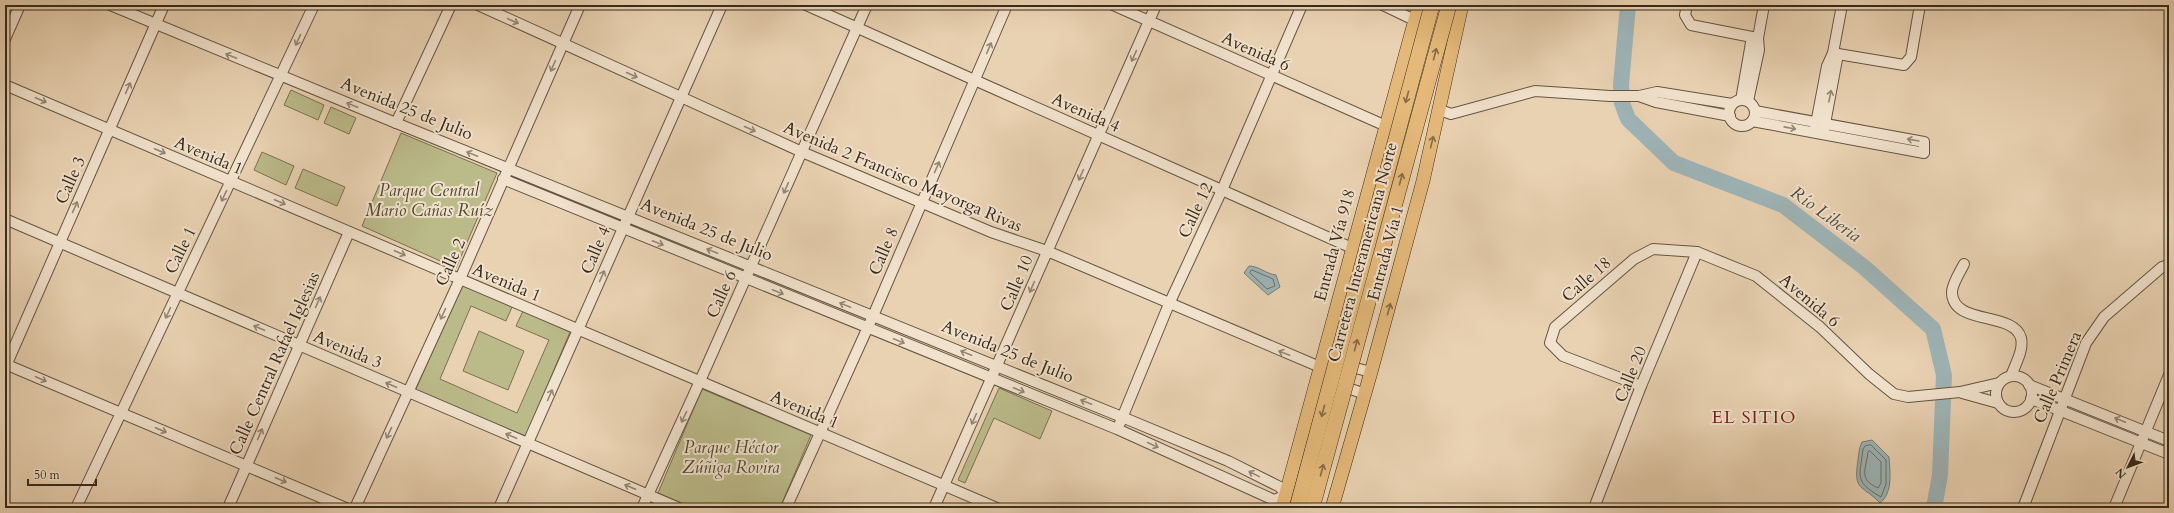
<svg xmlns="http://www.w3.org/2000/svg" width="2174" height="513" font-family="Cardo,serif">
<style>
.green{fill:#bbba89;stroke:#797252}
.water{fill:#9db5b8;stroke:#747e79}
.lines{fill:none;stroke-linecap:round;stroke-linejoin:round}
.shore{stroke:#6a706a;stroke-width:1}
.river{stroke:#9db5b8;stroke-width:16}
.minor-casing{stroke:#645541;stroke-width:12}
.major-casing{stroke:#372b1b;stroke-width:14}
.minor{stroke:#f1e2cd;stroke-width:10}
.major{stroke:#e4b979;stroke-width:13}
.highway-bridge-casing{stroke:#372b1b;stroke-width:16;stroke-linecap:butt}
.highway-bridge{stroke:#e4b979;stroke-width:15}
.oneway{stroke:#948674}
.oneway2{stroke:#856b45}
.labels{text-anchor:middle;stroke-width:4;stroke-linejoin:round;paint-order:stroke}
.street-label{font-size:17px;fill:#372b1b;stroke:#f1e2cd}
.park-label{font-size:17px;font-style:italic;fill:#514831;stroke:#f1e2cd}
.water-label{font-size:18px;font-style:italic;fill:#504e42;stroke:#f1e2cd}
.neighbourhood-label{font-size:18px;letter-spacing:1px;fill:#7a1f14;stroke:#f1e2cd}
</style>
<rect width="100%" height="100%" fill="#e9d2b2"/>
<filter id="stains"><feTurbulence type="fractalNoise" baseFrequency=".005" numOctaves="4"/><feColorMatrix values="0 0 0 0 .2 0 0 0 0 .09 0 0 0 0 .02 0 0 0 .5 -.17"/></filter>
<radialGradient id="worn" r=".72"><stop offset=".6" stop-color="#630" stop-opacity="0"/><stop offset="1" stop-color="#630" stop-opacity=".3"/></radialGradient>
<g class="green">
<path d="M291,90L324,105L318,120L284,105Z"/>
<path d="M331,107L356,118L349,134L324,123Z"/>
<path d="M401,133L497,173L456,268L362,226Z"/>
<path d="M262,152L294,166L286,185L254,170Z"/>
<path d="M303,169L345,187L337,206L295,188Z"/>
<path d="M462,285L512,307L506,321L471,306L440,379L517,413L549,340L516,326L523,311L570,332L526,436L415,391Z"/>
<path d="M479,331L524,351L508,390L463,371Z"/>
<path d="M999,388L1052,411L1040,439L994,418L965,483L958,480Z"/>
<path d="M702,389L811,435L780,508H693L658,493Z"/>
</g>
<g class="water">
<path d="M1249,266C1259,266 1266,274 1276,275L1280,287L1268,295L1244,273Z"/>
<path d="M1872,440L1889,457C1890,472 1893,493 1880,503C1862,484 1853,492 1858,460C1859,453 1859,448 1862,442Z"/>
</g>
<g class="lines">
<g class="shore">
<path d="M1252,270L1273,279L1275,286L1267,289L1250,273Z"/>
<path d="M1871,445L1886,460V484L1881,497C1853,481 1860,476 1863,449L1865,446Z"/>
<path d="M1870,451L1881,462V483L1878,488C1858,479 1866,470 1868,452Z"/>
</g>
<path class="river" d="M1628,5L1621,85L1622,103L1628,119L1674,163L1783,205L1865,268L1933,329L1944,375L1940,475L1934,508"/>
<defs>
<g id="minor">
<path d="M110,5L396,123L1122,417L1228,461L1280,487L1286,495L1274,500L1117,429L503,179"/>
<path d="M478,5L802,152L991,232L1047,251L1320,367"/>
<path d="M806,5L1352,248"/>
<path d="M1113,5L1386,126"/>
<path d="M1383,5L1408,17"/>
<path d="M1687,5L1685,15L1691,25L1752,37"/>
<path d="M1758,38L1764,5"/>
<path d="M5,39L20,5"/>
<path d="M1833,53L1842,5"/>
<path d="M1838,54L1904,65L1911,57L1920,5"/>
<path d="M5,85L997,508"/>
<path d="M1639,96L1656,102L1730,116"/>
<path d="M1741,100L1752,37L1758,38L1759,50L1748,101"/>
<circle cx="1742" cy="113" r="13"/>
<path d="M1440,110L1451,114L1535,91L1610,96H1639L1657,92L1732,104"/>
<path d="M1752,121L1924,153V142L1755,111"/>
<path d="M396,123L451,5"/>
<path d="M1815,129L1827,66L1833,53L1838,54L1824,129"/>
<path d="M5,219L679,508"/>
<path d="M1964,264C1960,272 1952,284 1952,292C1952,326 2014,311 2021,338C2024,350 2015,365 2011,376"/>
<path d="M5,364L346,508"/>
<path d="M1344,365L1371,372"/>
<path d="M5,368L164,5"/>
<circle cx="2014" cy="394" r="18"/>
<path d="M1339,385L1365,394"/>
<path d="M2029,385L2169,441"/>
<path d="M1641,386L1563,356L1550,343L1555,327L1634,259L1653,249L1697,252L1756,276L1820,327L1869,374L1894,394L1908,397L1960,392L1999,383"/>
<path d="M1962,393L1998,403"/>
<path d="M2031,399L2169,454"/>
<path d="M1120,423L1169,304L1222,190L1302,5"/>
<path d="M5,508H6"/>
<path d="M76,508L314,5"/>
<path d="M228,508L349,232"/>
<path d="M355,508L460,279L580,5"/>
<path d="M499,508L722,5"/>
<path d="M642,508L700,381L867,5"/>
<path d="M786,508L873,316L1007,5"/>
<path d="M934,508L1156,5"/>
<path d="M1594,508L1641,386L1697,252"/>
<path d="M2023,508L2086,343L2104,317L2162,267L2169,265"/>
<path d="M2114,508L2169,375"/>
</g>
<g id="major">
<path d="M1282,508L1419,5"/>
<path d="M1332,508L1371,372L1423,181L1462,5"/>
</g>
</defs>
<use href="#minor" class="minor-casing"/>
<use href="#major" class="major-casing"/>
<use href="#minor" class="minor"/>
<use href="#major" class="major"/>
<defs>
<g id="highway-bridge">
<path d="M1297,508L1432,5"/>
<path d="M1312,508L1449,5"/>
</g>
</defs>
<use href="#highway-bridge" class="highway-bridge-casing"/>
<use href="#highway-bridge" class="highway-bridge"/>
</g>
<defs><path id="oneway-shaft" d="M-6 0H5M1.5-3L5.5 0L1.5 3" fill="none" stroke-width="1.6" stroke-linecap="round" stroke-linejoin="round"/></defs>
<g class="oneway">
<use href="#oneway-shaft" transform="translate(513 21) rotate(24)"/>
<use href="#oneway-shaft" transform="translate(298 40) rotate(115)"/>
<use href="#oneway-shaft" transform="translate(989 48) rotate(-67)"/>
<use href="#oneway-shaft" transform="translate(231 56) rotate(-158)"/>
<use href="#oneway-shaft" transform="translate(1134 56) rotate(114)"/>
<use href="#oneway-shaft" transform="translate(553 66) rotate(114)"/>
<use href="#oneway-shaft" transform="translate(632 75) rotate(24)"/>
<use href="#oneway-shaft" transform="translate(128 88) rotate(-66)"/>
<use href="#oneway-shaft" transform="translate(1830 96) rotate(-79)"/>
<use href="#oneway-shaft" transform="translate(41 100) rotate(23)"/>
<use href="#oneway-shaft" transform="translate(352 105) rotate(-158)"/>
<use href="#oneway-shaft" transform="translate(1790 128) rotate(11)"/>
<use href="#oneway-shaft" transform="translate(750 129) rotate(24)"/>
<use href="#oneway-shaft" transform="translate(1913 140) rotate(-170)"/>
<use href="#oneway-shaft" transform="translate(160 151) rotate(23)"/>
<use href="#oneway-shaft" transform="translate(472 154) rotate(-158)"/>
<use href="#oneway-shaft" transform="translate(937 167) rotate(-66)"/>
<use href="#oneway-shaft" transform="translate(1081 175) rotate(114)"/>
<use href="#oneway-shaft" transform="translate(786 188) rotate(114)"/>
<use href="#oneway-shaft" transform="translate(224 196) rotate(116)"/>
<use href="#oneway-shaft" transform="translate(280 202) rotate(23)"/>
<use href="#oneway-shaft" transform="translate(75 207) rotate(-66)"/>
<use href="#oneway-shaft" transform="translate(658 243) rotate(22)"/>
<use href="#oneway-shaft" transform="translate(712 251) rotate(-158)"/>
<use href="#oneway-shaft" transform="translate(400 253) rotate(23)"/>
<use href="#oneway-shaft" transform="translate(602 276) rotate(-66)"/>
<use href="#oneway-shaft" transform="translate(1032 287) rotate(113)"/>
<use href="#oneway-shaft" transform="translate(778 292) rotate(22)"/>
<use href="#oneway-shaft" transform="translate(318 302) rotate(-66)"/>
<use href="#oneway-shaft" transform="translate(845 305) rotate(-158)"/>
<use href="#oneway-shaft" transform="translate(168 313) rotate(115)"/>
<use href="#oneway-shaft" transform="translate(443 314) rotate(115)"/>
<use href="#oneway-shaft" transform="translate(259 328) rotate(-157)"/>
<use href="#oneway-shaft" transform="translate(899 341) rotate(22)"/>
<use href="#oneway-shaft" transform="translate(966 353) rotate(-158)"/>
<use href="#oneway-shaft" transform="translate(1284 353) rotate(-158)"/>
<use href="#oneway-shaft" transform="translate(41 379) rotate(23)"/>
<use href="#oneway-shaft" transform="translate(391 385) rotate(-157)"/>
<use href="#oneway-shaft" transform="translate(1019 390) rotate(22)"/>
<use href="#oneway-shaft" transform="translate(550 395) rotate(-66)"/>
<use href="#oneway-shaft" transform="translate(1086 402) rotate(-158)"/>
<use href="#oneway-shaft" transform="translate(684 417) rotate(115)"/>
<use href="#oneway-shaft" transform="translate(974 419) rotate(114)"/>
<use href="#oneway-shaft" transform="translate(2120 420) rotate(-158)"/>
<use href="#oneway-shaft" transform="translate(161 430) rotate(23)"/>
<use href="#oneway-shaft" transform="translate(389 433) rotate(115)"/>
<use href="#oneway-shaft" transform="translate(260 434) rotate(-67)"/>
<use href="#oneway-shaft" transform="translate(511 436) rotate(-157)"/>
<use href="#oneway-shaft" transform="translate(1153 445) rotate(25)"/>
<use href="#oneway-shaft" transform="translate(1254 474) rotate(-154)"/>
<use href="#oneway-shaft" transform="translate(281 480) rotate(23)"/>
<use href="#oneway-shaft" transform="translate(630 487) rotate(-157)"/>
</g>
<g class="oneway2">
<use href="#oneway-shaft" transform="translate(1435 54) rotate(-75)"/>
<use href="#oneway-shaft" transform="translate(1407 97) rotate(105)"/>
<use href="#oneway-shaft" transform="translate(1432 142) rotate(-76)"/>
<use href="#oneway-shaft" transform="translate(1401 179) rotate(-75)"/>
<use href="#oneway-shaft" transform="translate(1389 309) rotate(-75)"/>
<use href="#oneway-shaft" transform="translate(1356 345) rotate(-75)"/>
<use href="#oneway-shaft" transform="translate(1323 411) rotate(105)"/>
<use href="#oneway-shaft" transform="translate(1322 470) rotate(-75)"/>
</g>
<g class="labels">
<g class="street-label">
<text transform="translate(1256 51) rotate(24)" y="6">Avenida 6</text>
<text transform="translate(407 108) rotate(22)" y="6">Avenida 25 de Julio</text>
<text transform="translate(1086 112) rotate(24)" y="6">Avenida 4</text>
<text transform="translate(209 155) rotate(23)" y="6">Avenida 1</text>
<text transform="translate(903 176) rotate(23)" y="6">Avenida 2 Francisco Mayorga Rivas</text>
<text transform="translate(70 180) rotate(-66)" y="6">Calle 3</text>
<text transform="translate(1195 210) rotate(-65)" y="6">Calle 12</text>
<text transform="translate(707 229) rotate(22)" y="6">Avenida 25 de Julio</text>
<text transform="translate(1334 245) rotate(-75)" y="6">Entrada Vía 918</text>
<text transform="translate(180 250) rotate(-64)" y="6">Calle 1</text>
<text transform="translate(595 250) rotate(-67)" y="6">Calle 4</text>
<text transform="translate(883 251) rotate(-67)" y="6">Calle 8</text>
<text transform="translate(1362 252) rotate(-75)" y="6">Carretera Interamericana Norte</text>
<text transform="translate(1385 253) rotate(-75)" y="6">Entrada Vía 1</text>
<text transform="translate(450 262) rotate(-66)" y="6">Calle 2</text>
<text transform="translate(1586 279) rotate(-41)" y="6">Calle 18</text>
<text transform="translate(507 282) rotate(23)" y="6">Avenida 1</text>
<text transform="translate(1016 283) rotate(-67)" y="6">Calle 10</text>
<text transform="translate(721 294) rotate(-66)" y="6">Calle 6</text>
<text transform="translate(1810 300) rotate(40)" y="6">Avenida 6</text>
<text transform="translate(348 349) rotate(23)" y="6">Avenida 3</text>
<text transform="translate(1008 351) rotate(22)" y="6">Avenida 25 de Julio</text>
<text transform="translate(274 363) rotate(-66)" y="6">Calle Central Rafael Iglesias</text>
<text transform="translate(1630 374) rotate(-68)" y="6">Calle 20</text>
<text transform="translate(2057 377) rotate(-67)" y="6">Calle Primera</text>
<text transform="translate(805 409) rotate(23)" y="6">Avenida 1</text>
</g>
<g class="park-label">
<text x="429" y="196">Parque Central<tspan x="429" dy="20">Mario Cañas Ruíz</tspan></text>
<text x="731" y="453">Parque Héctor<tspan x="731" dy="20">Zúñiga Rovira</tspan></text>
</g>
<g class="water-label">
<text transform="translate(1826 214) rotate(36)" y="6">Río Liberia</text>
</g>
<g class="neighbourhood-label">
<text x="1754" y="423">EL SITIO</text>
</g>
</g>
<rect width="2174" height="513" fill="none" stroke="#e9d2b2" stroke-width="20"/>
<rect x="6" y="6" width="2162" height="501" fill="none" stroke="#372b1b" stroke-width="2"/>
<rect x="10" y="10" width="2154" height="493" fill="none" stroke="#372b1b"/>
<g transform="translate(2128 467) rotate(228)" stroke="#f1e2cd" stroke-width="3" paint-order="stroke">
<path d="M0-3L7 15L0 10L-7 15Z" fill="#372b1b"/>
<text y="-6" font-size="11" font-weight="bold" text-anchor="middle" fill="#372b1b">N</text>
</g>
<path d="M28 479v6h68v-6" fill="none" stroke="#372b1b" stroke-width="2"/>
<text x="34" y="479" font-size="12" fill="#372b1b" stroke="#f1e2cd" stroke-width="3" paint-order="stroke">50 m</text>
<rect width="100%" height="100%" filter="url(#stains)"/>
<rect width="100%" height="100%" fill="url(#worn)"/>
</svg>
